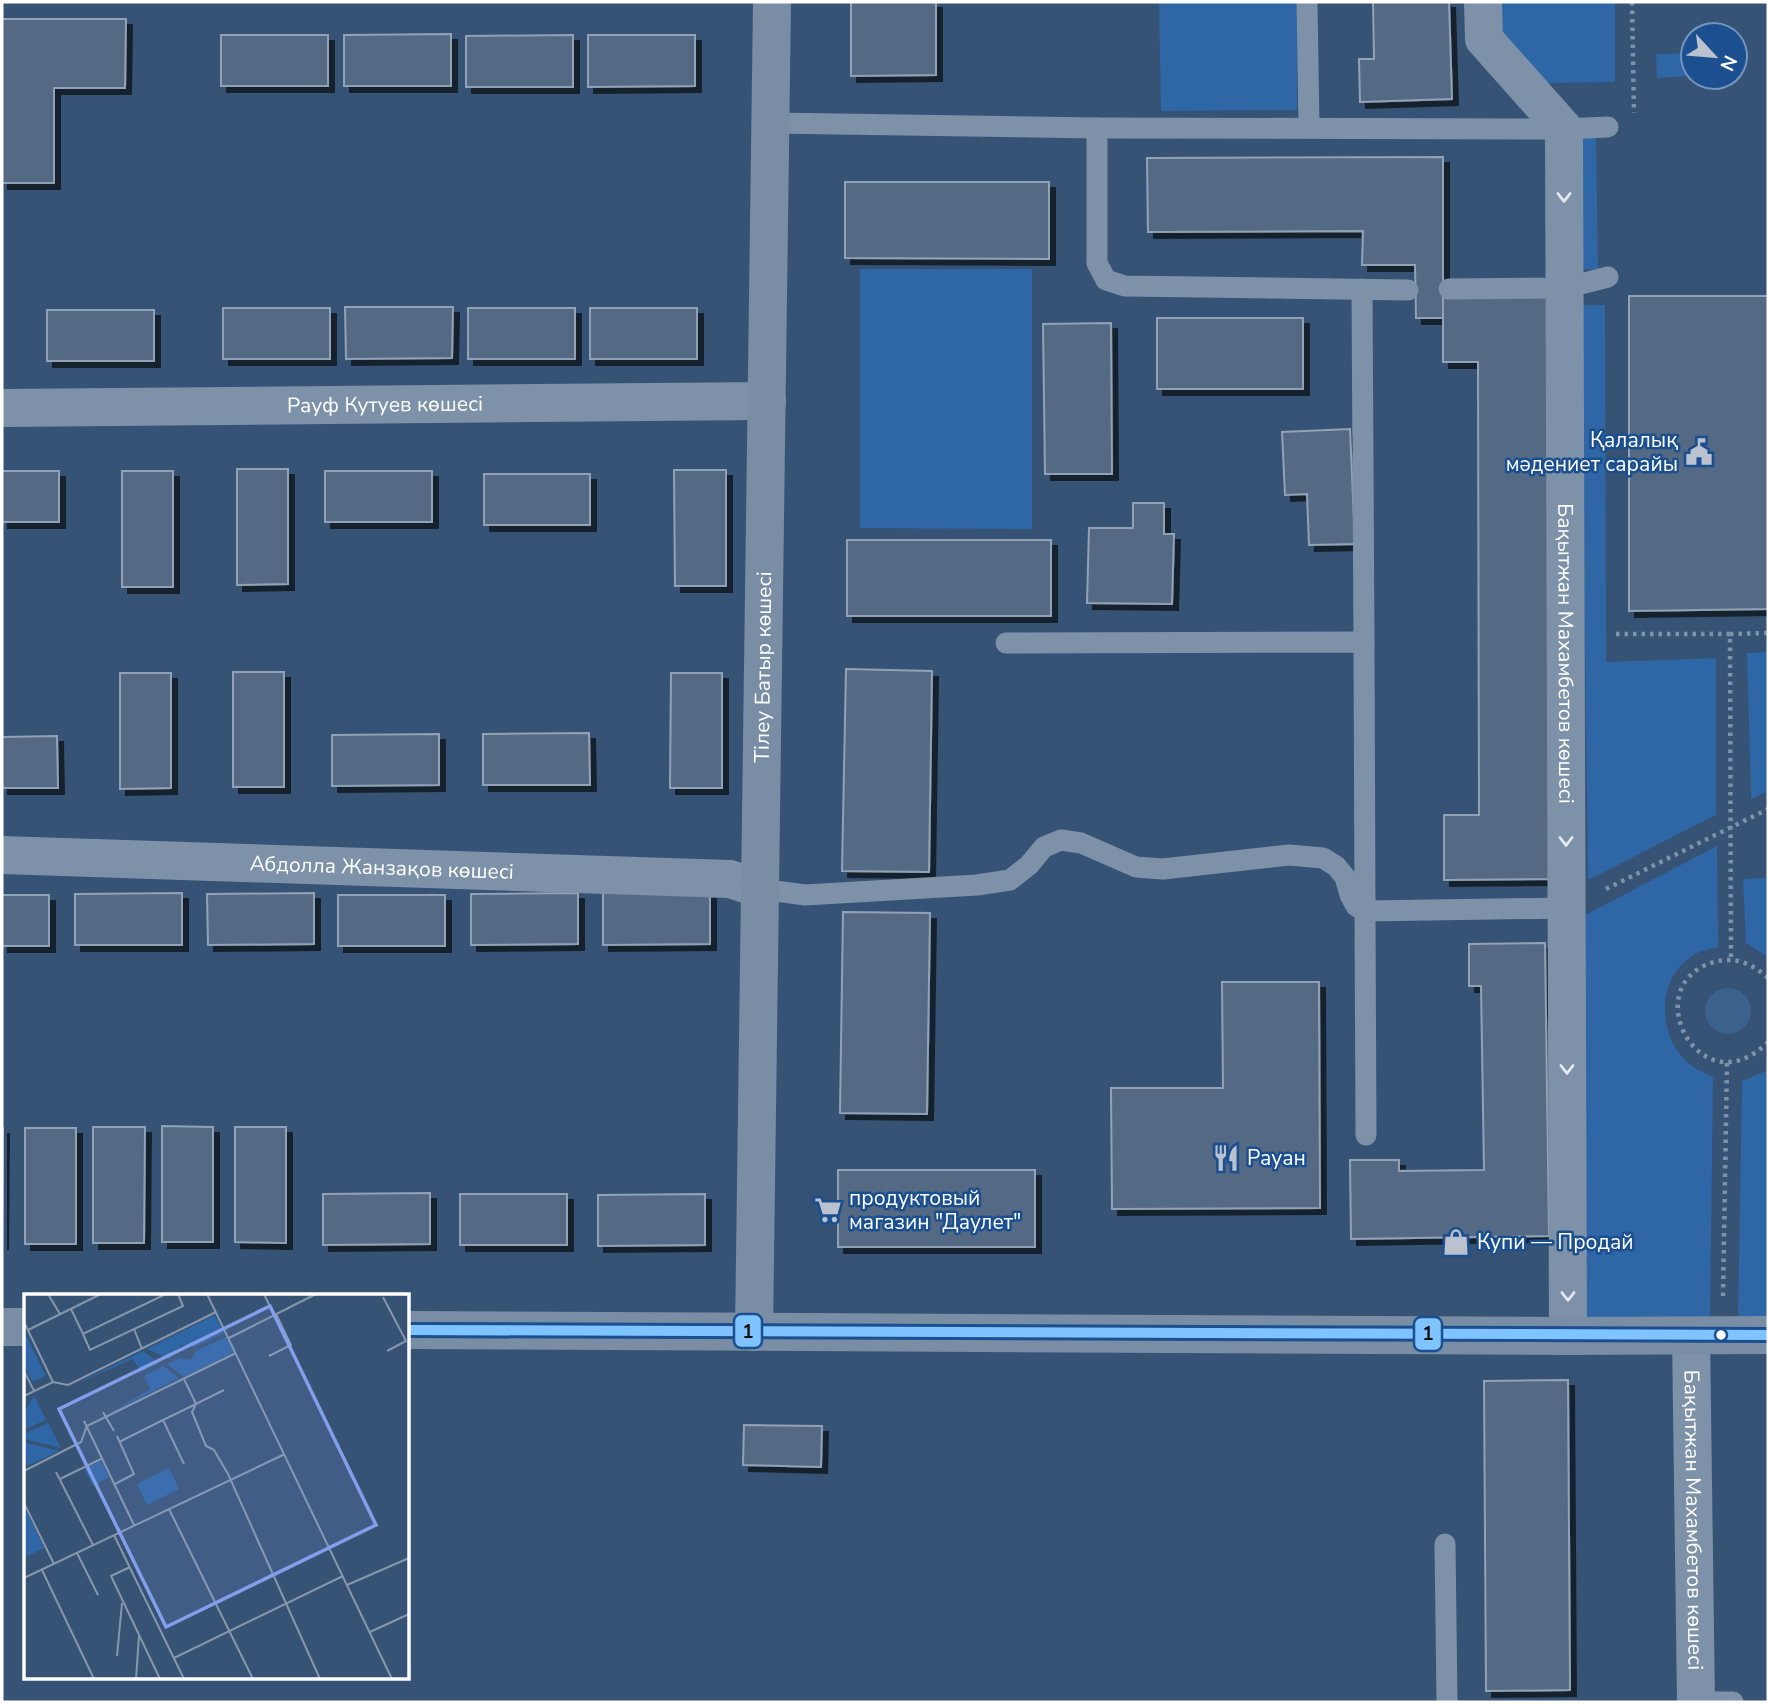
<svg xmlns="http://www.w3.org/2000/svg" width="1770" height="1704" font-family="'Nunito Sans',sans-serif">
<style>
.green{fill:#2f66a5}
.water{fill:#3b618d}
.building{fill:#526984;stroke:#92a2b6;stroke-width:2;filter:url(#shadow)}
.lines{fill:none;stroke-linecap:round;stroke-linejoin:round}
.path{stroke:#7d92a8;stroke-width:4.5;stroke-dasharray:3.5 5;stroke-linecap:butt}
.lane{stroke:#7d92a8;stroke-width:21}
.street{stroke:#7d92a8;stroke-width:38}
.secondary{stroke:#798da4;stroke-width:38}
.bus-1-casing{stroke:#1b4f8f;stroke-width:16}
.bus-1{stroke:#80c4ff;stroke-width:10}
.oneway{stroke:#e5e9ee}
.bus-dot{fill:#fff;stroke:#1b4f8f;stroke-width:2.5}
.labels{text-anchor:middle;stroke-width:5;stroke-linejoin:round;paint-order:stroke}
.street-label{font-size:21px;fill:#fff;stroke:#1b4f8f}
.poi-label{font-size:21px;fill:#fff;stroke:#1b4f8f;text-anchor:start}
.inset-road{fill:none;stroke:#8697ac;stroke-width:2}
.view{fill:#839eea;fill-opacity:0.15;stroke:#839eea;stroke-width:3.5}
.inset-edge{fill:none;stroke:#fff;stroke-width:3.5}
.line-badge{stroke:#1b4f8f;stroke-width:2.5}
.pale-badge-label{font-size:19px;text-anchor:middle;font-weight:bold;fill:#111}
</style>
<defs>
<filter id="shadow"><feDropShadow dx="6" dy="6" stdDeviation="0" flood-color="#0009"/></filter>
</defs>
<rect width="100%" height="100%" fill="#365274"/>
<g class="green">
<path d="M1159,2H1297V110L1161,111Z"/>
<path d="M1615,2V82L1543,83L1498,34V3Z"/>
<path d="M1693,53V76L1657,78L1656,54Z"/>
<path d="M1581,132L1596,133L1598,269L1582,270Z"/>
<path d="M860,269H1032V529L860,528Z"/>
<path d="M1581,305H1605L1606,662L1716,658V815L1588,880Z"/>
<path d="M1768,652V791L1751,799L1747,653Z"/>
<path d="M1717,846L1718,947C1711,949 1703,950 1697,953C1657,974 1656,1030 1685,1060C1692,1068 1704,1072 1713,1077L1710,1321L1582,1324L1583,916Z"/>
<path d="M1768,878V957L1746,943L1743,879Z"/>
<path d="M1768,1070V1320L1738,1321L1742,1081Z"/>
</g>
<circle class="water" cx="1728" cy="1011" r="23"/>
<g class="building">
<path d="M851,2H936V75L851,76Z"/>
<path d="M1373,2H1449L1452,99L1360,102L1359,59H1374Z"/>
<path d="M2,19H126L125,88H54V183H2Z"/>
<path d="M451,34V86H344V35Z"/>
<rect x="221" y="35" width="107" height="51"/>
<path d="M573,35V87H466V36Z"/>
<path d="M588,35H695V86L588,87Z"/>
<path d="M1443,157V318H1416L1415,265H1362L1363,231L1148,232L1147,158Z"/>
<path d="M845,182H1049V259L845,258Z"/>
<path d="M1551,294L1553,879L1444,880V815H1479L1478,362H1443V295Z"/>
<path d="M1629,296H1768V609L1629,611Z"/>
<path d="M345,307H453L452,358L346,359Z"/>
<rect x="223" y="308" width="107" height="51"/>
<rect x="468" y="308" width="107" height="51"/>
<rect x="590" y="308" width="107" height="51"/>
<rect x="47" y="310" width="107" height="51"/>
<rect x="1157" y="318" width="146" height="71"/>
<path d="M1111,323L1112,474H1045L1043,324Z"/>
<path d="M1350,429L1355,544L1309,545L1307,494L1285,495L1282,432Z"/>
<path d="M237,469H288V584L237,585Z"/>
<path d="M674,470H726V586H675Z"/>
<rect x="2" y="471" width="57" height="51"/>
<rect x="122" y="471" width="51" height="116"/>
<rect x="325" y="471" width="107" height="51"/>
<rect x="484" y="474" width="106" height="51"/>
<path d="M1133,503H1164V534H1174L1172,604L1087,603L1089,528H1133Z"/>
<rect x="847" y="540" width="204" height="76"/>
<path d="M846,669L932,671L929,872L842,871Z"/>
<rect x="233" y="672" width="51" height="115"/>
<path d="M120,673H171V788L120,789Z"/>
<path d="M671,673H722V788H670Z"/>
<path d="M589,733L590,785H483V734Z"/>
<path d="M439,734V785L332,786V735Z"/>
<path d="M57,736L58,788H2V737Z"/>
<path d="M182,893V945H75V894Z"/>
<path d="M314,893V944L208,945L207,894Z"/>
<path d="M578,893V944L471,945V894Z"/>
<path d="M603,893H710V944L603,945Z"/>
<rect x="2" y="895" width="47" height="51"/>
<rect x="338" y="895" width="107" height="51"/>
<path d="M843,912L930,913L927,1114L840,1113Z"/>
<path d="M1545,943L1549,1236L1351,1239L1350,1160H1399V1171L1484,1170L1481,986H1469V944Z"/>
<path d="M1222,982H1319L1320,1208L1112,1209L1111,1088H1223Z"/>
<path d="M162,1126L213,1127V1242H162Z"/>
<path d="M93,1127H145L144,1243H93Z"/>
<path d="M235,1127H286V1243L235,1242Z"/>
<path d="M2,1128H3L2,1244Z"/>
<rect x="25" y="1128" width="51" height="116"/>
<rect x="838" y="1170" width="197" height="77"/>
<path d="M430,1193V1244L323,1245V1194Z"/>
<rect x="460" y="1194" width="107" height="51"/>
<path d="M705,1194V1245L598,1246V1195Z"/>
<path d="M1568,1380L1570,1690L1486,1691L1484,1381Z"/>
<path d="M744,1425L822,1426L821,1467L743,1465Z"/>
</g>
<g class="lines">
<g class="path">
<path d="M1632,2L1634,113"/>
<path d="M1616,634H1730L1731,960"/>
<path d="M1730,634L1768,633"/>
<path d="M1606,889L1768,809"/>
<path d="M1768,978C1753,964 1735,956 1714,962C1635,985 1700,1110 1768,1042"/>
<path d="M1723,1296L1727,1062"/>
</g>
<g class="lane">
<path d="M1307,2L1309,128"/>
<path d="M772,123L1097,128L1564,129L1608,127"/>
<path d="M1097,128V263L1106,280L1125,286L1408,290"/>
<path d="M1362,289L1364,642"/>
<path d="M1449,289L1565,288L1608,277"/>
<path d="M1006,643L1364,642L1365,911"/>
<path d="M760,889L805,895L977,885L1010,880L1029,865L1044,847L1061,840L1081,843L1136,867L1163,869L1289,855L1323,858L1336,866L1345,877L1350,895L1356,906L1365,911"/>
<path d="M1366,1135L1365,911L1566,908"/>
<path d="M1445,1544L1447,1702"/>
<path d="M1696,1702H1733"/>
</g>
<g class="street">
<path id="s1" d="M1483,2L1484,39L1564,129L1568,1336"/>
<path id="s2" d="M2,408L767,401"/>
<path id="s3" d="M2,855L730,879L760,889"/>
<path id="s4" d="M1691,1336L1696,1702"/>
</g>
<g class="secondary">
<path d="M2,1327H26"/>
<path d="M408,1330L1568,1336L1768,1335"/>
<path id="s5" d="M754,1332L772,2"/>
</g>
<defs>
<path id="bus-1" d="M408,1330L1768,1335"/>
</defs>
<use href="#bus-1" class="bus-1-casing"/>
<use href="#bus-1" class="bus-1"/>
</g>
<defs><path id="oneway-chevron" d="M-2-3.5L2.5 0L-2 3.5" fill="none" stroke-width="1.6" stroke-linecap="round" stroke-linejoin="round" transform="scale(1.75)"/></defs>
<g class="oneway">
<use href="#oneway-chevron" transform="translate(1564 197) rotate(90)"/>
<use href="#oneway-chevron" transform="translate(1566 841) rotate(90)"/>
<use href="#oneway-chevron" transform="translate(1567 1069) rotate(90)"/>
<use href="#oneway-chevron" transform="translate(1568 1296) rotate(90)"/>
</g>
<defs>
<symbol id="civic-bare" viewBox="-9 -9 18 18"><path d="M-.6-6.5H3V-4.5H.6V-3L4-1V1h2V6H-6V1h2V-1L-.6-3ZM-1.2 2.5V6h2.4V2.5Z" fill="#b9c2ce" stroke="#1b4f8f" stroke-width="2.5" paint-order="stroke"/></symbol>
<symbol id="restaurant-bare" viewBox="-9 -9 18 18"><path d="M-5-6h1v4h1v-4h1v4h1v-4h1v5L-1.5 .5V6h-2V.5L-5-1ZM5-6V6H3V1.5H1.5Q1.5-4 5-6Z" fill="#b9c2ce" stroke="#1b4f8f" stroke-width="2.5" paint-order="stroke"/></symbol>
<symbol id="supermarket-bare" viewBox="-9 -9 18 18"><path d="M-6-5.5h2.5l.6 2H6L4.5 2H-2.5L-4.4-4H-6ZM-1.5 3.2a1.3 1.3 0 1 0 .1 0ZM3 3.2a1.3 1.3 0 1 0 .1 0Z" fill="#b9c2ce" stroke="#1b4f8f" stroke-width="2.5" paint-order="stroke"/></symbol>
<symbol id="shop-bare" viewBox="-9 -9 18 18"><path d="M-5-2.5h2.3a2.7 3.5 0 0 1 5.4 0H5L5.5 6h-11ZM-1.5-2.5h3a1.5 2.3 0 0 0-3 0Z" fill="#b9c2ce" stroke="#1b4f8f" stroke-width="2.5" paint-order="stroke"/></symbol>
</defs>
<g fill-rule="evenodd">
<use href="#civic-bare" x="1680" y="433" width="38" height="38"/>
<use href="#restaurant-bare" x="1207" y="1139" width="38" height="38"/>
<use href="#supermarket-bare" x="809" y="1191" width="38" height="38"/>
<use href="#shop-bare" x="1437" y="1223" width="38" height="38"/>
</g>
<circle class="bus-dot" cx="1721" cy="1335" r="6"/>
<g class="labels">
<g class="street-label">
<text dy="7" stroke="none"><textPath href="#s2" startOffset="383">Рауф Кутуев көшесі</textPath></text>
<text dy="7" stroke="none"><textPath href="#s1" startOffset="682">Бақытжан Махамбетов көшесі</textPath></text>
<text dy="7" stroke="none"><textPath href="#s5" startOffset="665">Тілеу Батыр көшесі</textPath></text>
<text dy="7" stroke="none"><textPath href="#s3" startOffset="380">Абдолла Жанзақов көшесі</textPath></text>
<text dy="7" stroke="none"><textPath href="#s4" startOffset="184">Бақытжан Махамбетов көшесі</textPath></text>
</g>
<g class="poi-label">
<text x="1678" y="447" text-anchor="end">Қалалық<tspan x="1678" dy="24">мәдениет сарайы</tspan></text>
<text x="1247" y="1165">Рауан</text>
<text x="849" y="1205">продуктовый<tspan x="849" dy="24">магазин "Даулет"</tspan></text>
<text x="1477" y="1249">Купи — Продай</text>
</g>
</g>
<g transform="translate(24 1294)">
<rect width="385" height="385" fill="#365274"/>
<path d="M191,21L200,39L170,53L158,51L145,65L123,55ZM0,37L22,82L8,88L0,71ZM202,43L210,58L160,83L143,70L155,64L167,66L172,57ZM119,57L135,69L117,78L109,65L45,93ZM139,72L155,84L84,120L126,95L120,82ZM10,101L22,126L0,136V120ZM24,129L37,154L0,145V140ZM0,148L35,157L3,172ZM77,167L85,183L69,192L60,175ZM145,174L155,195L123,211L113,190ZM0,212L20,254L0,264Z" fill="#2f66a5"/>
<path class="inset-road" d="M24,0L36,20M183,0L368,385M240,0L250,21M359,3L382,47L363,57M47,15L59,40L142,0M0,28L29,88M110,35L118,55M4,36L77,0M59,40L66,56L159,12L154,0M205,44L292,0M245,62L267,51L252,20M0,77L10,97M160,85L172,110L200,96M0,102L29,88L44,91L192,18M172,110L168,118L182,152L190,156L204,180L296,385M79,118L90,137M60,127L110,231M95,148L139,126M160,170L139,126L172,110M0,177L57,148L63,132L212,59M32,178L69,251M36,185L79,164M91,190L110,180L93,142M0,209L30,270M145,215L229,385M90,241L160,385M53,259L74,301M106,273L87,282L136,385M18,276L70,385M0,284L261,160M323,291L385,264M346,338L385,320M93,362L98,309M150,364L319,282M112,385L115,342"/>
<path class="view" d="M246,12L352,231L142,333L35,115Z"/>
<rect width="385" height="385" class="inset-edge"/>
</g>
<g class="line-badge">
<rect x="734" y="1314" width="28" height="34" rx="7" fill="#80c4ff"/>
<rect x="1414" y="1317" width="28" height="34" rx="7" fill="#80c4ff"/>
</g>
<g class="pale-badge-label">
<text x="748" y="1338">1</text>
<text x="1428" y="1340">1</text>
</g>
<rect width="1770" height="1704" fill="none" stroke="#ffffff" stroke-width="7"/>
<g transform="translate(1714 56) rotate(116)"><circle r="33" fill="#1b4f8f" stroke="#7695bc" stroke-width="2"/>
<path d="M0-5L12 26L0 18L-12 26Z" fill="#b9c2ce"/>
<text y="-10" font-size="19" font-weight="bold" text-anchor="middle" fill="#ffffff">N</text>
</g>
</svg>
